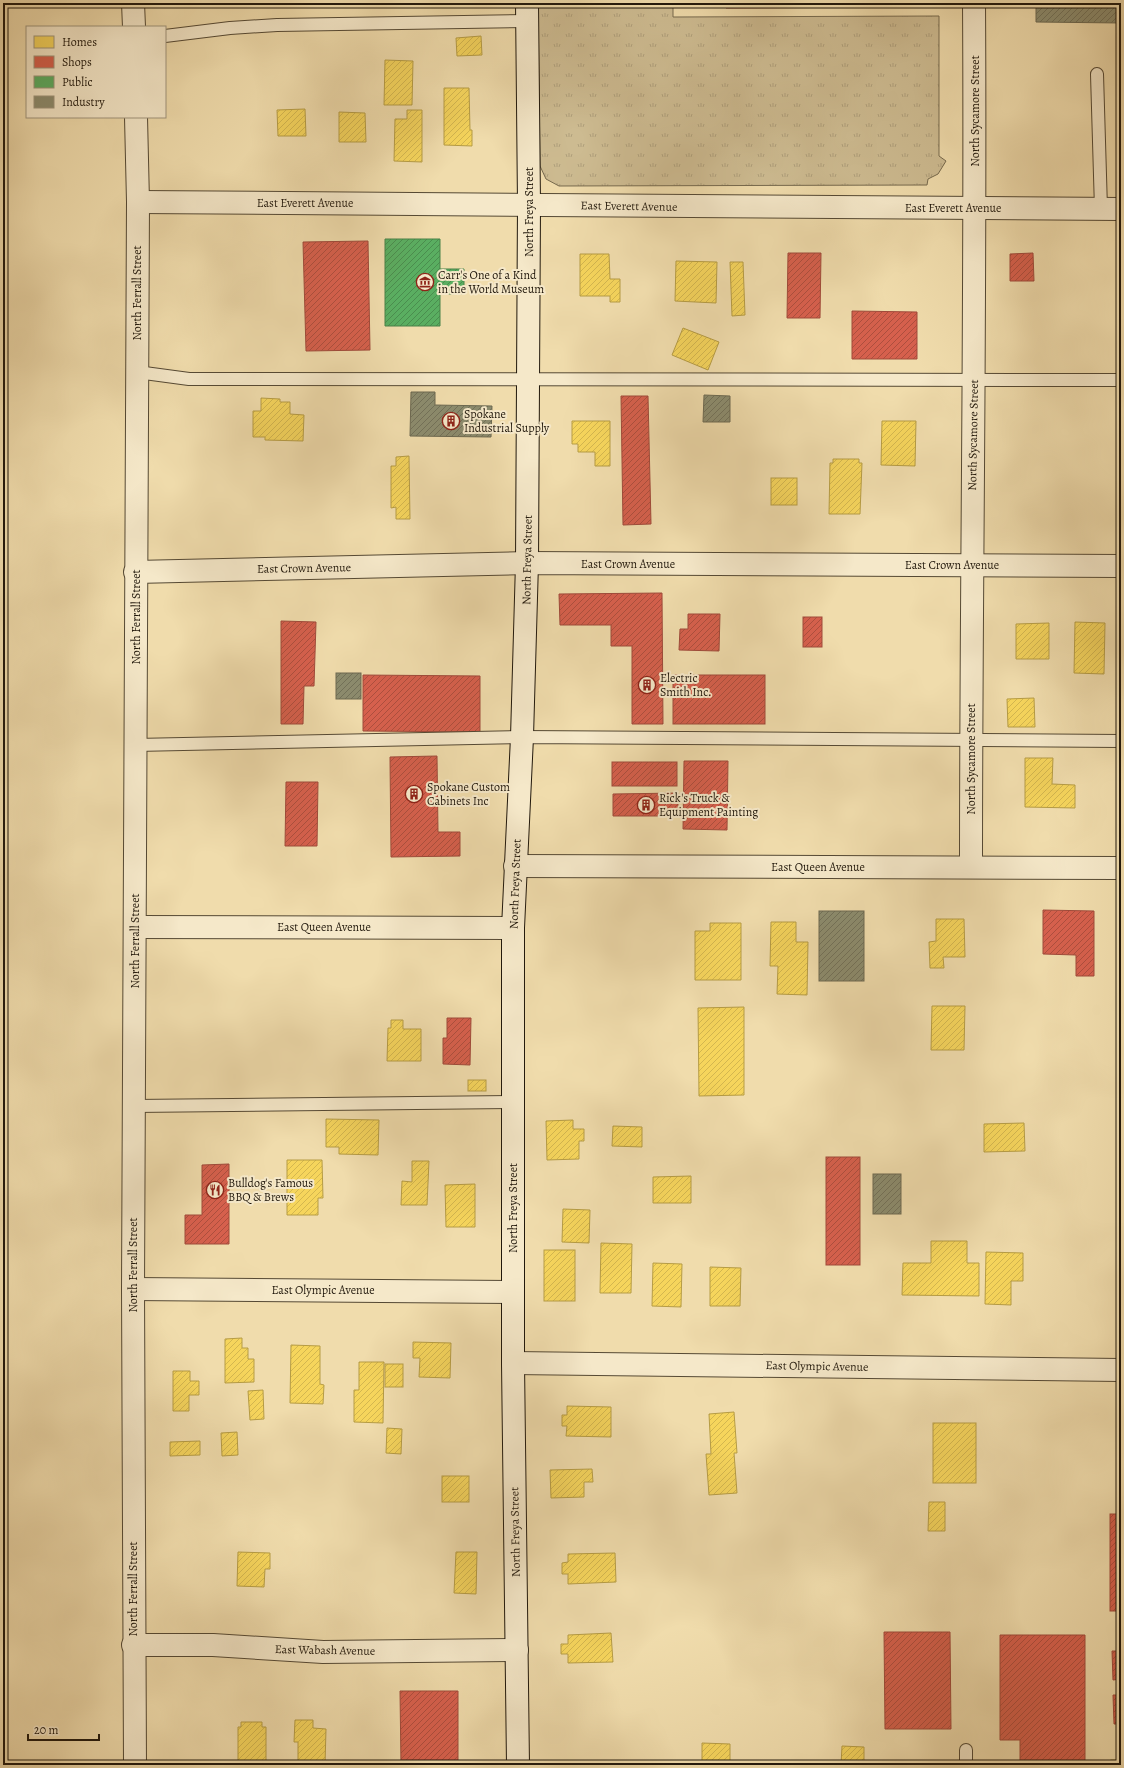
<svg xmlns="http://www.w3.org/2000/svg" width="1124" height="1768" font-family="Alegreya,serif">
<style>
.grass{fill:url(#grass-tufts);stroke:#776a4e}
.homes{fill:url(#homes-hatch);stroke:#b69c44}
.shops{fill:url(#shops-hatch);stroke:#a04a3a}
.public{fill:url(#public-hatch);stroke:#498148}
.industry{fill:url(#industry-hatch);stroke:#6c6951}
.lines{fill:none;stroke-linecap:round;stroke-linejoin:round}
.lane-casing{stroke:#554934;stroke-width:14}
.street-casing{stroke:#554934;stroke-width:24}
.secondary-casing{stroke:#21180c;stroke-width:24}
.lane{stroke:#f5e8c9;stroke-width:12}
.street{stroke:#f5e8c9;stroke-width:22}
.secondary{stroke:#f5e8c9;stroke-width:22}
.labels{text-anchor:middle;stroke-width:4;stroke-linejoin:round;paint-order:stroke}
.street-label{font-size:12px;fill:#21180c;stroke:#f5e8c9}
.poi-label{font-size:12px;fill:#21180c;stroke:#f5e8c9;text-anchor:start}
</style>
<defs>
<pattern id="grass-tufts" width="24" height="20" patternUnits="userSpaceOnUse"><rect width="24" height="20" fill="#cdbb91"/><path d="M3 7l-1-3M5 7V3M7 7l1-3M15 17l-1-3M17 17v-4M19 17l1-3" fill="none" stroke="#b0a07c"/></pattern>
<pattern id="homes-hatch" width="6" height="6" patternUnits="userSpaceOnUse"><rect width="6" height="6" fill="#f6d55c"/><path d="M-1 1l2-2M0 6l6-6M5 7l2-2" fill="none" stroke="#d3b64f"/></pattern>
<pattern id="shops-hatch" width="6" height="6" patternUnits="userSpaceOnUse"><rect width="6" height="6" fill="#d6604d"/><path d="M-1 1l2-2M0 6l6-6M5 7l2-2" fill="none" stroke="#ad4e3e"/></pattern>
<pattern id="public-hatch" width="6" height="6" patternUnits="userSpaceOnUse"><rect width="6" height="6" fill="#5aae61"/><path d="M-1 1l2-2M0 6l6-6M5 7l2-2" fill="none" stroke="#4a8d4e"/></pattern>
<pattern id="industry-hatch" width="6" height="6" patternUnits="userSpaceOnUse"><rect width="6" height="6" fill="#8c8c6e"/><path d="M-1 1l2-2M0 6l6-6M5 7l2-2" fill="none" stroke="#727159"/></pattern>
</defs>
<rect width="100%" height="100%" fill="#f0dcac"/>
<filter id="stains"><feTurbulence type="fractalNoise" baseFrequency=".005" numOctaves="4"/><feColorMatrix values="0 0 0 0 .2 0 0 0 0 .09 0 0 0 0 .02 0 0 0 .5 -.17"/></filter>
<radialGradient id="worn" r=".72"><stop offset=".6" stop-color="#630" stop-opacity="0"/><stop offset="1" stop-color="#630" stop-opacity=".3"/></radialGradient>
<path class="grass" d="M538,3H673V17L939,16V156L946,161L938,174L928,179L927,185L559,186L546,179L540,166Z"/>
<g class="homes">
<path d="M481,36L482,55L457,56L456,38Z"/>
<path d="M385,60L413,61L412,105H384Z"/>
<path d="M444,88H469L470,130H472V146L444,145Z"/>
<path d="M305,109L306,136H278L277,110Z"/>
<path d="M407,110H422V162L394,161L395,119H407Z"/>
<path d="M339,112L365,113L366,142H339Z"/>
<path d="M580,254H609L610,279H620V302H610V296H580Z"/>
<path d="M676,261L717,262L716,303L675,301Z"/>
<path d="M730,262H743L745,315L732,316Z"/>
<path d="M683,328L719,342L708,370L672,355Z"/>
<path d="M261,398L280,399V402H290V414L304,415L303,441L265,440V437H253V411H261Z"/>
<path d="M572,421H610V466H595V452H578V444H572Z"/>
<path d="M882,421H916L915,466L881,465Z"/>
<path d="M409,456L410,519H396V507L391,508V466H396V457Z"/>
<path d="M833,459H859V463H862L860,514H829L830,463H833Z"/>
<rect x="771" y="478" width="26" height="27"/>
<path d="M1075,622L1105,623L1104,674L1074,673Z"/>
<path d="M1049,623V659H1016V624Z"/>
<path d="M1034,698L1035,727H1008L1007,699Z"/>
<path d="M1025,758H1053L1052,784L1075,785V808L1025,807Z"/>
<path d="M936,919H964L965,957H943L944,968H930L929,942L936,941Z"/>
<path d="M771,922H796V942H808L807,995L777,994L778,966H770Z"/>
<path d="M710,923H741V980H695V931H710Z"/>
<path d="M932,1006H965L964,1050H931Z"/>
<path d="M744,1007V1095L699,1096L698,1008Z"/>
<path d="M391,1020H403V1029H421V1061H387L388,1028H391Z"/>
<rect x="468" y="1080" width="18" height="11"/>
<path d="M326,1119L379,1120L378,1155L339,1154V1147H326Z"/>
<path d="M573,1120V1129H584V1141H579V1159L547,1160L546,1121Z"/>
<path d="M1024,1123L1025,1151L984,1152V1124Z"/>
<path d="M613,1126L642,1127V1147L612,1146Z"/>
<path d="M287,1160H322L323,1198H318V1215H287Z"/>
<path d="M412,1161H429L427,1205H401L402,1181L412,1182Z"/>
<path d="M691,1176V1203H653V1177Z"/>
<path d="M475,1184V1227H446L445,1185Z"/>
<path d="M563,1209L590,1210L589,1243L562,1242Z"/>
<path d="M931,1241H967V1263H979V1296L902,1295L903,1263H931Z"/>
<path d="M601,1243L632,1244L631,1293H600Z"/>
<rect x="544" y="1250" width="31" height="51"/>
<path d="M986,1252L1023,1253V1281H1011V1305L985,1304Z"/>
<path d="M653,1263L682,1264L681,1307L652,1306Z"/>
<path d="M710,1267L741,1268L740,1306H710Z"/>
<path d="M242,1338V1348H248V1359H254V1382L225,1383V1339Z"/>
<path d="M413,1342L451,1343L450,1378L419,1377L420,1358H413Z"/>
<path d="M291,1345L320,1346V1384L324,1385L323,1404L290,1403Z"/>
<path d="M359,1362H384L383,1423L354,1422V1390H359Z"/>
<rect x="385" y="1364" width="18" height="23"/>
<path d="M173,1371H190V1381H199V1395H189V1411H173Z"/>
<path d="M263,1390L264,1419L250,1420L248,1391Z"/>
<path d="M567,1406L611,1407V1437L566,1436L567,1426H562V1415H567Z"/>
<path d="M734,1412L737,1453H734L737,1493L709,1495L706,1454H711L709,1414Z"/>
<rect x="933" y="1423" width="43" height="60"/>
<path d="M387,1428L402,1429L401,1454L386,1453Z"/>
<path d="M237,1432L238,1455L222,1456L221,1433Z"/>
<path d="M200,1441V1455L170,1456V1442Z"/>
<path d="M592,1469L593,1482H584V1497L551,1498L550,1470Z"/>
<rect x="442" y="1476" width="27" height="26"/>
<path d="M929,1502H945V1531H928Z"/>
<path d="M238,1552L270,1553V1569H265L264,1587L237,1586Z"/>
<path d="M456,1552H477L476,1594L454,1593Z"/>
<path d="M615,1553L616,1582L568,1584V1574H562V1563L568,1562V1554Z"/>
<path d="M611,1633L613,1662L568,1663V1654H561V1644H568V1635Z"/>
<path d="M295,1720H313V1728L326,1729L325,1765H298V1742H294Z"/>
<path d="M241,1722H262V1727H266V1765H238V1727H241Z"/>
<path d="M702,1743L730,1744V1765H702Z"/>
<path d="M842,1746L864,1747V1765H841Z"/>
<rect x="1111" y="1760" width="10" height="5"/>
</g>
<g class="shops">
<path d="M726,3H898V7L726,8Z"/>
<path d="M368,241L370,350L306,351L303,242Z"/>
<path d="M788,253H821L820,318H787Z"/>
<path d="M1033,253L1034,281H1010V254Z"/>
<path d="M852,311L917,312V359H852Z"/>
<path d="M621,396H648L651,524L623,525Z"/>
<path d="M662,593L663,724H632V646H611V625H560L559,594Z"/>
<path d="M688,614H720L719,651L679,650L680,629H688Z"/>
<rect x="803" y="617" width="19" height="30"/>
<path d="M281,621L316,622L314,686H304L303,724H281Z"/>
<path d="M363,675L480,676V732L363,731Z"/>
<rect x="673" y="675" width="92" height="49"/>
<path d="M437,756L438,832H460V856L391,857L390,757Z"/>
<path d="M684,761H728L727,830L683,829Z"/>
<rect x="612" y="762" width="65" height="24"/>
<path d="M286,782H318L317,846H285Z"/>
<path d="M678,793V816H613V794Z"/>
<path d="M1043,910L1094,911V976H1076V955L1043,954Z"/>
<path d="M447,1018H471L470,1065L443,1064V1038H447Z"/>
<rect x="826" y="1157" width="34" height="108"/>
<path d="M229,1164V1244H185V1215H202V1165Z"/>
<rect x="1110" y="1514" width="11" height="97"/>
<path d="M884,1632H950L951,1729H885Z"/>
<path d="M1000,1635H1085V1765H1020V1740H1000Z"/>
<path d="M1112,1651H1121V1679L1113,1680Z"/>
<path d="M400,1691H458V1765H401Z"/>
<path d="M1113,1695H1121V1724H1114Z"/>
</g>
<path class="public" d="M385,239H440V269H464V294H440V326H385Z"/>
<g class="industry">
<path d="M1036,3H1121V23L1036,22Z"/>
<path d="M411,392H435V405L492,406L491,437L410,436Z"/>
<path d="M704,395L730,396V422H703Z"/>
<rect x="336" y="673" width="25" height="26"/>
<rect x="819" y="911" width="45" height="70"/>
<rect x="873" y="1174" width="28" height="40"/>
</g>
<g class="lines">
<defs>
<g id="lane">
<path d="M165,36L230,28L277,25L527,21"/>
<path d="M1097,74L1101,209"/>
<path d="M137,372L189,379L1121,380"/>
<path d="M135,745L522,737L1121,741"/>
<path d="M134,1106L513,1102"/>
<path d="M966,1750V1765"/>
</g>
<g id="street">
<path d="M133,3L134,27"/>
<path d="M138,202L1121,209"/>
<path d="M135,572L527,563L1121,566"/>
<path d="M515,866L1121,868"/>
<path d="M971,867C971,579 976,291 974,3"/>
<path d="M135,927L513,928"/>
<path d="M133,1289L513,1292"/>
<path d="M513,1363L1121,1370"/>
<path d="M133,1645H213L323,1652L517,1650"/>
<path d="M135,1765L133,1289L138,202L136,117"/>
</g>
<path id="secondary" d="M518,1765L513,1363V928L522,737L527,563L529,205L527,3"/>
</defs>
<use href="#lane" class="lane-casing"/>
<use href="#street" class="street-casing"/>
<use href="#secondary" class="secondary-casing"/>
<use href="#lane" class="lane"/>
<use href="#street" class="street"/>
<use href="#secondary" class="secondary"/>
</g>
<defs>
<symbol id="museum-ring" viewBox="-11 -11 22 22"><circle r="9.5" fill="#f5e8c9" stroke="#8f2418" stroke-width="1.5"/><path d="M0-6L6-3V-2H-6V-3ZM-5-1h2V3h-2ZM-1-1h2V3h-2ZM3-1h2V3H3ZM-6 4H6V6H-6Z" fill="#8f2418"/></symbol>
<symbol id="building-ring" viewBox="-11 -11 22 22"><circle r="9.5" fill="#f5e8c9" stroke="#8f2418" stroke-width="1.5"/><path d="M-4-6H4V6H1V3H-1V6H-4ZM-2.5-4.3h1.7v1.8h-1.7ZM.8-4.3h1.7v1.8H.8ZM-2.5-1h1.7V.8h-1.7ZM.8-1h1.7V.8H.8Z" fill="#8f2418"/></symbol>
<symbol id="restaurant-ring" viewBox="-11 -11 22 22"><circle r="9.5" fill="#f5e8c9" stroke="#8f2418" stroke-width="1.5"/><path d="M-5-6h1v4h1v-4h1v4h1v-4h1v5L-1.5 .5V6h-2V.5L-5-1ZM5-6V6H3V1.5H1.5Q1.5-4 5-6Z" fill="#8f2418"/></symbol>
</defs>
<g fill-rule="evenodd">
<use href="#museum-ring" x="415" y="272" width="20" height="20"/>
<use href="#building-ring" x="441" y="411" width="20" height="20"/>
<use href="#building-ring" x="637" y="675" width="20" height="20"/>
<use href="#building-ring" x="404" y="784" width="20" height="20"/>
<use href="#building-ring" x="636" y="795" width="20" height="20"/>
<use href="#restaurant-ring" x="205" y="1180" width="20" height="20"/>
</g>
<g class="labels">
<g class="street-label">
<text transform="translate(975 111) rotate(-90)" y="4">North Sycamore Street</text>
<text x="305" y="207">East Everett Avenue</text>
<text transform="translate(629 206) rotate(1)" y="4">East Everett Avenue</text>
<text x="953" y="212">East Everett Avenue</text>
<text transform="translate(529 212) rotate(-90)" y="4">North Freya Street</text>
<text transform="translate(137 293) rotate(-90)" y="4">North Ferrall Street</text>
<text transform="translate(973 435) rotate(-89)" y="4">North Sycamore Street</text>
<text transform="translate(527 560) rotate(-89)" y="4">North Freya Street</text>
<text x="628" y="568">East Crown Avenue</text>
<text x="952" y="569">East Crown Avenue</text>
<text transform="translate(304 568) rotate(-1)" y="4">East Crown Avenue</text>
<text transform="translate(136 617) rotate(-90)" y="4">North Ferrall Street</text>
<text transform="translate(971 759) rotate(-90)" y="4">North Sycamore Street</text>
<text x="818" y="871">East Queen Avenue</text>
<text transform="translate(515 884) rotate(-88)" y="4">North Freya Street</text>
<text x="324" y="931">East Queen Avenue</text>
<text transform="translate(135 941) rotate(-90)" y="4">North Ferrall Street</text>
<text transform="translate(513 1208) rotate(-90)" y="4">North Freya Street</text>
<text transform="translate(133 1265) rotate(-90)" y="4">North Ferrall Street</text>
<text x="323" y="1294">East Olympic Avenue</text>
<text transform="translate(817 1366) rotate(1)" y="4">East Olympic Avenue</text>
<text transform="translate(515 1532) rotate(-91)" y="4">North Freya Street</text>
<text transform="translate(133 1589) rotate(-90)" y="4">North Ferrall Street</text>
<text transform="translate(325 1650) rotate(1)" y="4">East Wabash Avenue</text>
</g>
<g class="poi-label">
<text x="438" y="279">Carr's One of a Kind<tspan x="438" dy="14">in the World Museum</tspan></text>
<text x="464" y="418">Spokane<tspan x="464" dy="14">Industrial Supply</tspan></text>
<text x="660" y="682">Electric<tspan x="660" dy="14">Smith Inc.</tspan></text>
<text x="427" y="791">Spokane Custom<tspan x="427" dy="14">Cabinets Inc</tspan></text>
<text x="659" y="802">Rick's Truck &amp;<tspan x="659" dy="14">Equipment Painting</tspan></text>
<text x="228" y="1187">Bulldog's Famous<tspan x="228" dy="14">BBQ &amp; Brews</tspan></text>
</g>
</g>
<rect width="1124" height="1768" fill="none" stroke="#f0dcac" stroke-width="16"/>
<rect x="4" y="4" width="1116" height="1760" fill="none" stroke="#21180c" stroke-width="2"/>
<rect x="8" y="8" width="1108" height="1752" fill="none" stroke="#21180c"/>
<rect x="26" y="26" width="140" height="92" fill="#f5e8c9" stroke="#a0957d"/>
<rect x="34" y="36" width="20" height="12" fill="#f6d55c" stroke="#a0957d"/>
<text x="62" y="46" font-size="12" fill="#21180c">Homes</text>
<rect x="34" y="56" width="20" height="12" fill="#d6604d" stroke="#a0957d"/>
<text x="62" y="66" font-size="12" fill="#21180c">Shops</text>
<rect x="34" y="76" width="20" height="12" fill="#5aae61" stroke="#a0957d"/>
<text x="62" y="86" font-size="12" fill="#21180c">Public</text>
<rect x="34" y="96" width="20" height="12" fill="#8c8c6e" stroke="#a0957d"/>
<text x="62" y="106" font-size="12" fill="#21180c">Industry</text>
<path d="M28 1734v6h71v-6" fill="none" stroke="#21180c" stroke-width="2"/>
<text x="34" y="1734" font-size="12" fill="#21180c" stroke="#f5e8c9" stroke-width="3" paint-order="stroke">20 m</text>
<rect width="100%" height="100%" filter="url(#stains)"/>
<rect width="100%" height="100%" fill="url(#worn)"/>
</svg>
